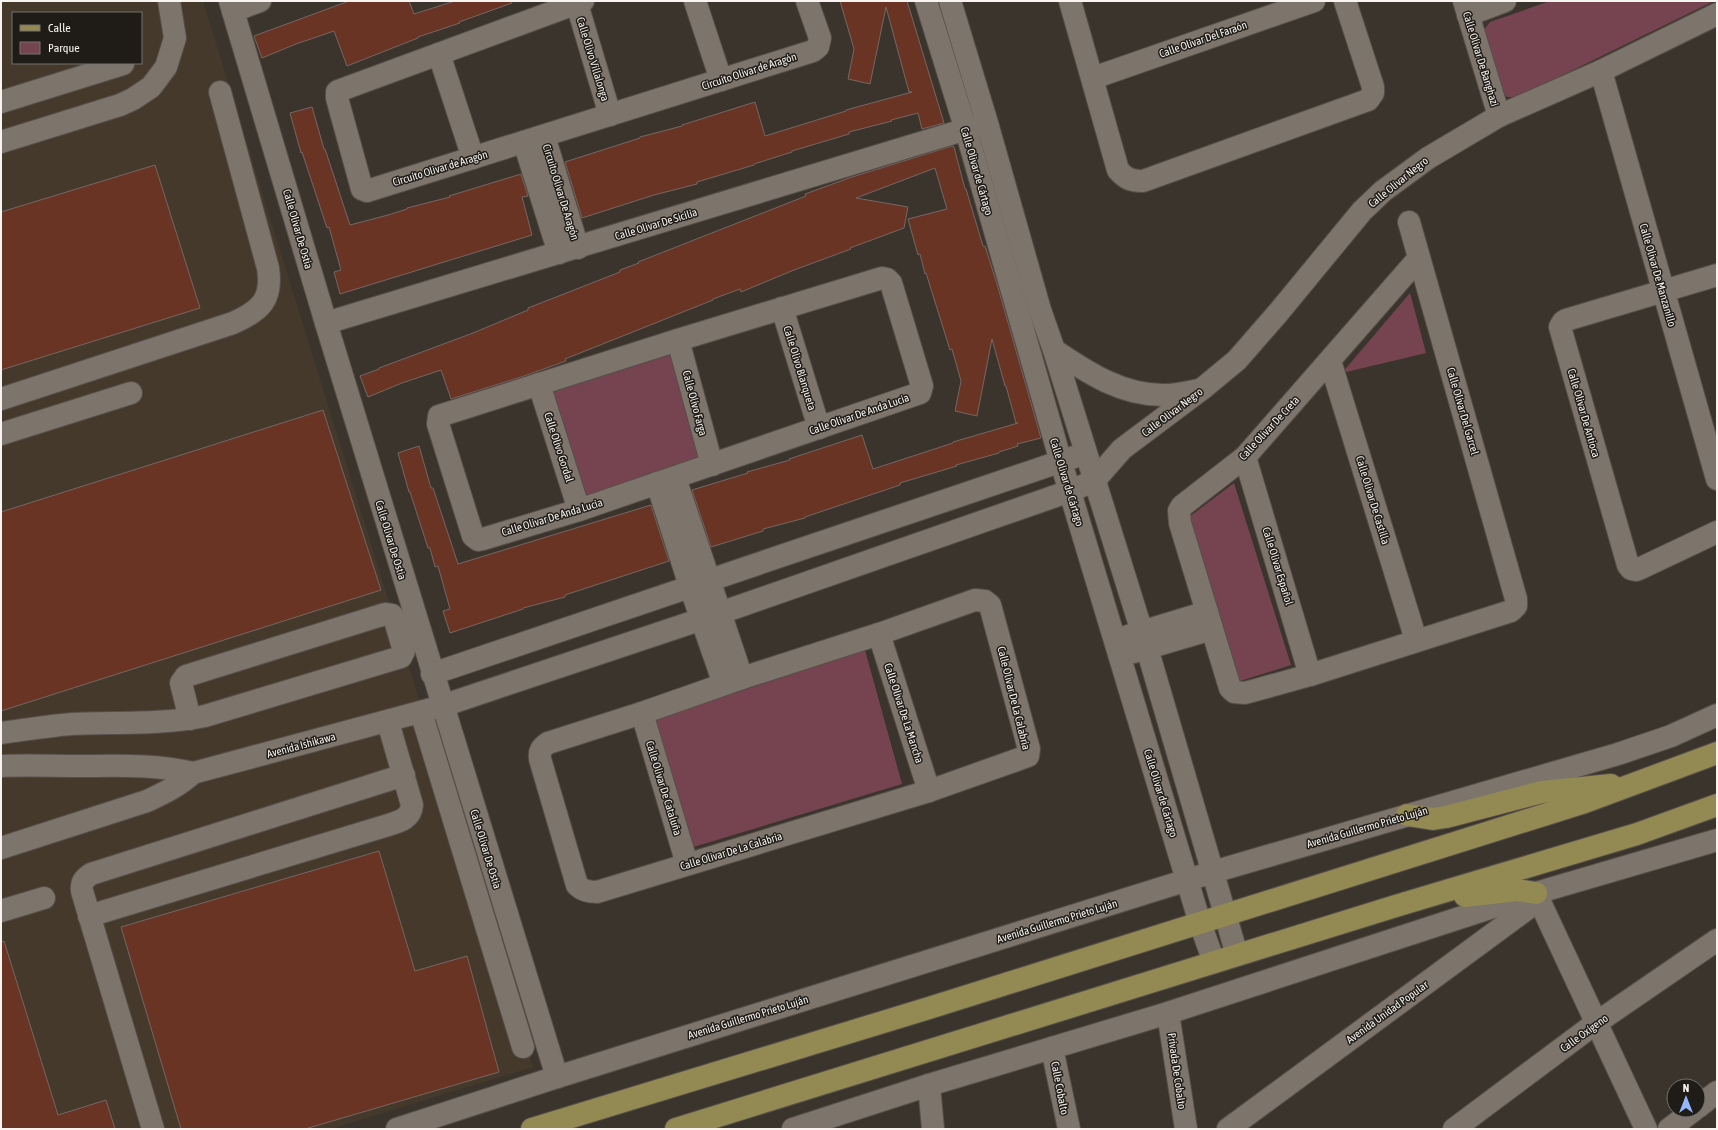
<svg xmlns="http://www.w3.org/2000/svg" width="1718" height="1130" font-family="'Asap Condensed',sans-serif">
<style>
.built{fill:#44392b;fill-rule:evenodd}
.green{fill:#764451}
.building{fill:#6a3425;stroke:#746763}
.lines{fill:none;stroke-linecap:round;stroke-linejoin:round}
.minor-casing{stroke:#564f49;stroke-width:24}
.major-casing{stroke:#564f49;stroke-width:24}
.minor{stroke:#7d746b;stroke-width:22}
.major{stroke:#938952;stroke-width:22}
.labels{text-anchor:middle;stroke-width:3;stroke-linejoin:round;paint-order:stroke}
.street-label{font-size:11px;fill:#f9f4ef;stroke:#1f1c18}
</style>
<rect width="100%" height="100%" fill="#3b342c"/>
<path class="built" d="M1,1H203L533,1067L331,1129H1ZM13,13H141V63H13Z"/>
<g class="green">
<path d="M1550,1H1714L1518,97H1507L1501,90L1484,30L1490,22Z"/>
<path d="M1410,293L1426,353L1342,373Z"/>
<path d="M668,344L705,467L579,510L540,384Z"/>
<path d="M1234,483L1291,665L1234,683L1185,520Z"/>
<path d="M865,650L902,784L687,849L649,721Z"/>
</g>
<g class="building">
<path d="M349,1H409L414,14L455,1H511L512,3L459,22L460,23L418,37V38L347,66L334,31L296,44L262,58L254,36Z"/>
<path d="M840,1H907L944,123L922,129L918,113L891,120L892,121L849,132V134L792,151V152L754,164V165L697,182V184L654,195L582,218L565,162L640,138V137L682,126V125L755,102L765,136L846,111V110L912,92H909L886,7L870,84L848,79L854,49Z"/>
<path d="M312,107L324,149H325L350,225L388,215L407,209V208L450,197L449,196L521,174L528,196L522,197L532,235L340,294L334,272L341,270L329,227L327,228L302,152L301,153L290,113Z"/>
<path d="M952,146L954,147L965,189H966L983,246H985L997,284L1041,438L1017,444L1018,446L999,452V453L956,465L957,466L900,483V485L805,517V518L763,529V531L711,547L692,490L748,473L747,472L790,460L789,459L862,435L873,469L953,443V442L1018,423H1016L1006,386H1005L992,339L977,416L955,411L961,381L952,349L950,350L926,273L925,274L920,254L918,255L908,219L947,209L935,168L856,198L908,207L904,228L850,248L851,249L794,270L741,292L740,289L713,299V300L565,359L566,361L524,376L451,399L441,370L402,383L368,397L360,376L379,369V368L473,333L528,310V308L620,272V270L639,263L638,262L806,196L805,194L849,178Z"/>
<path d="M155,165L200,308L1,370V212Z"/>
<path d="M323,410L381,590L1,711V512Z"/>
<path d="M419,446L431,488H433L458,564L651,505L669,561L565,595V597L523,608V609L450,633L443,611L450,609L438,566L435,567L430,548H428L410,492H409L398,453Z"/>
<path d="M379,851L415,971L467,956L499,1072L305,1129H181L121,927Z"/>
<path d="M4,941L58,1115L106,1100L115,1129H1V942Z"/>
</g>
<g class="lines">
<defs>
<g id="minor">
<path d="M230,1L326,323L557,1077"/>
<path d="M583,1L338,91L337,92V98L362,189L367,191L813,51L818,47L820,38L807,1"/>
<path d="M695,1L721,80"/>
<path d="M926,1L966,130L1061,462L1200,923L1214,962"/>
<path d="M950,1L987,123L1040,310L1054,350L1147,648L1237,955"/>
<path d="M1070,1L1118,170C1126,179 1131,181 1143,181L1368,100L1373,93V87L1345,1"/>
<path d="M1464,1L1499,116"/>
<path d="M577,4L610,115"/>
<path d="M233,11L260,1"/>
<path d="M1468,15L1505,1"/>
<path d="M439,54L473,158"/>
<path d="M1601,71L1717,479"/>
<path d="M1093,78L1314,1"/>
<path d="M1,102L123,64"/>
<path d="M544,136L578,248"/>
<path d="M1,142L120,105L133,99L151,87L166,67L175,38L169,1"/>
<path d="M524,142L559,253"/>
<path d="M1409,222L1516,599V606L1511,611L1310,675L1245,693L1234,692L1230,688L1180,523L1179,511L1182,506L1245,457L1419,258"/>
<path d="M1717,275L1566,320L1563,322L1560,327L1628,565L1631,569L1636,570L1641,568L1717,532"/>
<path d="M882,278L887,279L891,283L922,386L920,393L579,510L483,539L478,540L473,536L438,424L439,416L678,340Z"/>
<path d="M782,308L819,428"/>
<path d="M326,323L980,125"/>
<path d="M678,340L712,465"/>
<path d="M1054,350C1088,373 1123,396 1165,395C1176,395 1188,392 1199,390"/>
<path d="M1330,361L1416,640"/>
<path d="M539,384L579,510"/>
<path d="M1,399L233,323C260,311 273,300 268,268L220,92"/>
<path d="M1,434L131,393"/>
<path d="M1245,457L1310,675"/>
<path d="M675,478L742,678"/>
<path d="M657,483L690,586L724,684"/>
<path d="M975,600L985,601L990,605L1029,749L1028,756L929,791L597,892C589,892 583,891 577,885L540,759C539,751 541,748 548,743L642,713L742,678L879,634Z"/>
<path d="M879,634L929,791"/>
<path d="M1128,636L1207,612"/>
<path d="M1134,652L1212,629"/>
<path d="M432,674L1074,457"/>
<path d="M421,712L523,1047"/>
<path d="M642,713L687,864"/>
<path d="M1,733C24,730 47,726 71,724C116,722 161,725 205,716L401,657L404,651L394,617L392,615L385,614L186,676L181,683L190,719"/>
<path d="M1,766C27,765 54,766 80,766C117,766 157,764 193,773C179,786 164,793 147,801L1,848"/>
<path d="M193,773L442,706L720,613L1070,491L1094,481L1122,449L1202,389L1237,360L1278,313L1362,211L1383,191L1428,158L1499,116L1601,71L1717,14"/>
<path d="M1539,900L1646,1129"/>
<path d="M1,911L44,898"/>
<path d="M89,916L385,826C397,822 411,820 412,805L388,722"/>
<path d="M1168,1013L1186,1129"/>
<path d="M1052,1048L1069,1129"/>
<path d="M929,1085L933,1129"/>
<path d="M1698,1107L1717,1092"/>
<path d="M153,1129L82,891C81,882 84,879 91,874L404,775"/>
<path d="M397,1129L557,1077L1213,872L1618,754L1671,736L1717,715"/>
<path d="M793,1129L929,1085L1168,1013L1536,893L1717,840"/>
<path d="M1228,1129L1539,900L1537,895"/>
<path d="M1454,1129L1596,1023L1717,940"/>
<path d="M1669,1129L1694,1110"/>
</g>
<g id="major">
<path d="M1407,815L1433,819L1446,817L1542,792L1611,785"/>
<path d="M1465,896L1517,890L1536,893"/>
<path d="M532,1129L929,1008L1585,802L1717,753"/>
<path d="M676,1129L1399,905L1637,834L1717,805"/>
</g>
</defs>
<use href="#minor" class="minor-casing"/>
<use href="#major" class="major-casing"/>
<use href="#minor" class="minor"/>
<use href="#major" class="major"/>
</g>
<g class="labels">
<g class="street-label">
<text transform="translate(1203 39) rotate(-19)" y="4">Calle Olivar Del Faraón</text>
<text transform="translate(593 59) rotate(73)" y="4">Calle Olivo Villalonga</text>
<text transform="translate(1481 59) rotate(73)" y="4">Calle Olivar De Banghazi</text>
<text transform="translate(749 71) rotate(-18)" y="4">Circuito Olivar de Aragón</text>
<text transform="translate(440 168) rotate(-17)" y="4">Circuito Olivar de Aragón</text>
<text transform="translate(977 171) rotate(74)" y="4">Calle Olivar de Cártago</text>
<text transform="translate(1398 182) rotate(-39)" y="4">Calle Olivar Negro</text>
<text transform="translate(561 192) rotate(73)" y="4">Circuito Olivar De Aragón</text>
<text transform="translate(656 224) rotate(-17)" y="4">Calle Olivar De Sicilia</text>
<text transform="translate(298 229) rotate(74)" y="4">Calle Olivar De Ostia</text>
<text transform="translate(1658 275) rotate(74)" y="4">Calle Olivar De Manzanillo</text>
<text transform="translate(800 368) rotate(73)" y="4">Calle Olivo Blanqueta</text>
<text transform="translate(695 403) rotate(75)" y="4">Calle Olivo Farga</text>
<text transform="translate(1463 411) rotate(74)" y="4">Calle Olivar Del Garcel</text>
<text transform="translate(1172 412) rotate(-37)" y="4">Calle Olivar Negro</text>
<text transform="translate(1584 413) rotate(74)" y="4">Calle Olivar De Antioca</text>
<text transform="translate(859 414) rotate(-19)" y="4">Calle Olivar De Anda Lucia</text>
<text transform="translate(1269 428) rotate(-47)" y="4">Calle Olivar De Creta</text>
<text transform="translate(559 447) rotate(72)" y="4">Calle Olivo Gordal</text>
<text transform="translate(1067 482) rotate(73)" y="4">Calle Olivar de Cártago</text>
<text transform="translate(1373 500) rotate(73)" y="4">Calle Olivar De Castilla</text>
<text transform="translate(552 517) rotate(-17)" y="4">Calle Olivar De Anda Lucia</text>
<text transform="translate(391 540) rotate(73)" y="4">Calle Olivar De Ostia</text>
<text transform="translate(1278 566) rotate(73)" y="4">Calle Olivar Español</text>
<text transform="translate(1014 698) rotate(76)" y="4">Calle Olivar De La Calabria</text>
<text transform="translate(904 713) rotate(72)" y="4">Calle Olivar De La Mancha</text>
<text transform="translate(301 745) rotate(-15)" y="4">Avenida Ishikawa</text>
<text transform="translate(664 788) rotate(73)" y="4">Calle Olivar De Cataluña</text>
<text transform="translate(1161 793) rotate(73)" y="4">Calle Olivar de Cártago</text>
<text transform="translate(1367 827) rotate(-16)" y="4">Avenida Guillermo Prieto Luján</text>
<text transform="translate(486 849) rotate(73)" y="4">Calle Olivar De Ostia</text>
<text transform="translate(731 851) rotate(-17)" y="4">Calle Olivar De La Calabria</text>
<text transform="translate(1057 921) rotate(-17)" y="4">Avenida Guillermo Prieto Luján</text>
<text transform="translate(1387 1012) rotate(-36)" y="4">Avenida Unidad Popular</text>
<text transform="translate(748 1017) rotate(-17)" y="4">Avenida Guillermo Prieto Luján</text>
<text transform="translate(1584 1033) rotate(-36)" y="4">Calle Oxígeno</text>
<text transform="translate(1177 1071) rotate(82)" y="4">Privada De Cobalto</text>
<text transform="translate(1060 1088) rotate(79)" y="4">Calle Cobalto</text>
</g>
</g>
<rect width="1718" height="1130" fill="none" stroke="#f9f4ef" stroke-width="4"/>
<rect x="12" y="12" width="130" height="52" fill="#1f1c18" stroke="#76726e"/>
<rect x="20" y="25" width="20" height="6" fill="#938952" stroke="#76726e"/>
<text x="48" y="32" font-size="12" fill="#f9f4ef">Calle</text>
<rect x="20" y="42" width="20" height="12" fill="#764451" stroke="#76726e"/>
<text x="48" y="52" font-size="12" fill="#f9f4ef">Parque</text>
<g transform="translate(1686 1098)"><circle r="19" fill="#1f1c18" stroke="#76726e"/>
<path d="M0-3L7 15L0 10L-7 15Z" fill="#96b6fd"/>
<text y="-6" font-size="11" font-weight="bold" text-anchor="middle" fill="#f9f4ef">N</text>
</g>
</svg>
